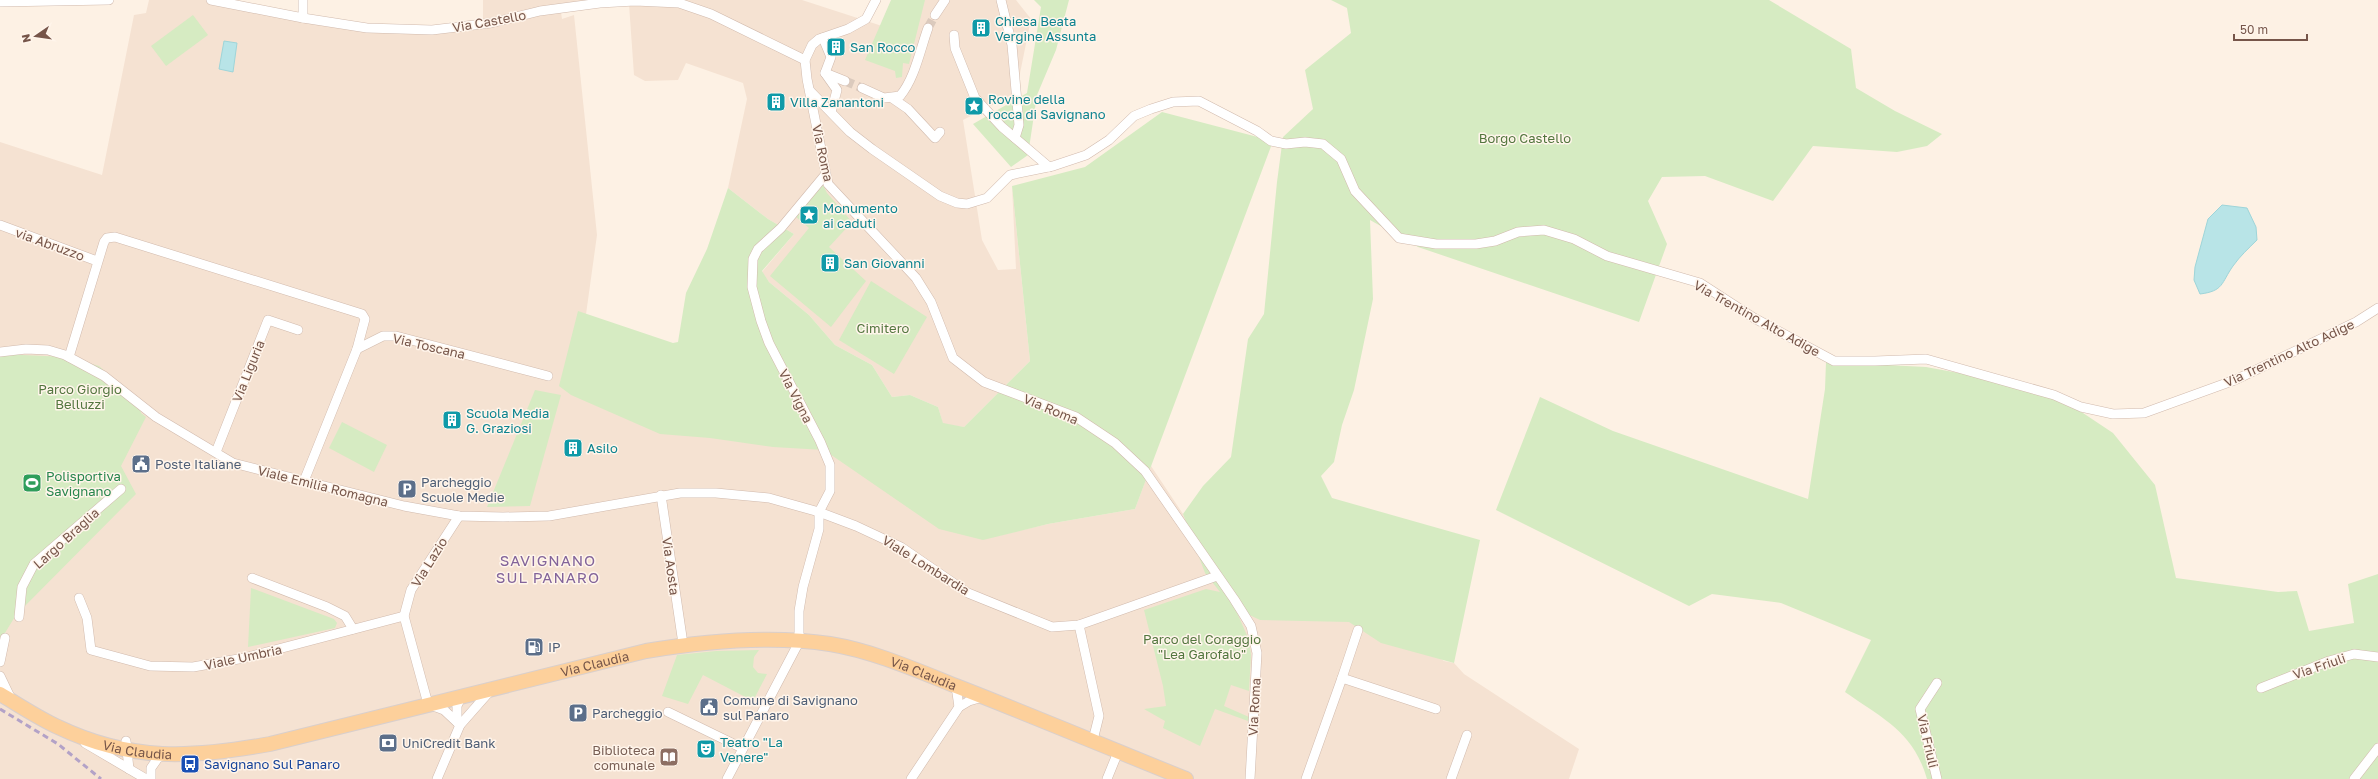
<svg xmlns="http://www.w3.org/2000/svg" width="2378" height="779" font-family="'Golos Text',sans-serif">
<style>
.residential{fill:#f5e2d2}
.green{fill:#d6ebc2}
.water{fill:#b8e4e7;stroke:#9ed5d9}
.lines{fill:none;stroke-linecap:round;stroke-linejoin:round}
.street-tunnel{stroke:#dbcabd;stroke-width:9;stroke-dasharray:9 4.5;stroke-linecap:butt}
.street-casing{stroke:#d1baad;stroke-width:10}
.primary-casing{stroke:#d9cfcc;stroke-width:16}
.street{stroke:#fff;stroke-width:9}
.primary{stroke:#fdd09b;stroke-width:14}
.rail{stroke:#b3a2c7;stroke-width:3;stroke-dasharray:6 4;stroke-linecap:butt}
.labels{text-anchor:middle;stroke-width:3;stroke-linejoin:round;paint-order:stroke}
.street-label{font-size:13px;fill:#765549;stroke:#fff5eb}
.culture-label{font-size:13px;fill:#0d838f;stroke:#fff5eb;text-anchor:start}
.park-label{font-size:13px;fill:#53763e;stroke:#fff5eb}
.service-label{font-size:13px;fill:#4e5e75;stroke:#fff5eb;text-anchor:start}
.leisure-label{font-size:13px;fill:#27864d;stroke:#fff5eb;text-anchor:start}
.education-label{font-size:13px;fill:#785e54;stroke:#fff5eb;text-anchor:end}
.transit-label{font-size:13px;fill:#164399;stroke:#fff5eb;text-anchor:start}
.quarter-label{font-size:15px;letter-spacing:1px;fill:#83649a;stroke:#fff5eb}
</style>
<rect width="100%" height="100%" fill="#fdf1e4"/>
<path class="residential" d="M149,0H235L372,30H443L483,20V0H802L879,25L901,36L919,0H1016L1031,19L1016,93L963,120L982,240L998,270L1016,269L1012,186L1030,361L964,427L943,424L938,407L910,395L892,397L872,365L835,345L809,315L769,282L762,272L794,234L768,219L728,188L747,99L743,83L686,63L678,80L645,81L634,75L629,4L560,6L562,19L574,15L597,235L578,372L777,421L984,539L1048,524L1135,509L1151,466L1183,514L1188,526L1360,606L1444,661L1454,663L1464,674L1579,749L1569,779H0V142L102,175L134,15L146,13Z"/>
<g class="green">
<path d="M891,0H925L909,64L903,63L902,77L896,78L895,71L865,60Z"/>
<path d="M1034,0H1069L1056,50L1037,95L1028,155L1011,167L973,124L1027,93L1041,7Z"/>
<path d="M1331,0H1769L1851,49L1856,88L1895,111L1942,134L1927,146L1897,152L1813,146L1773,201L1705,176L1662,177L1648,201L1667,244L1639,322L1418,247L1370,220L1373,299L1354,390L1342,425L1334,462L1321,476L1332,498L1480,540L1454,663L1381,643L1349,622L1260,620L1235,608L1249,640L1251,655L1249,691L1231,685L1224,706L1249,717L1248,721L1215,709L1200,746L1163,728L1165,721L1144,709L1166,706L1163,686L1144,610L1206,589L1220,592L1205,573L1183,514L1203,486L1231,457L1248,339L1264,314L1277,182L1283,137L1313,109L1305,70L1351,33L1347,8Z"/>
<path d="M193,15L208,35L166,66L151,46Z"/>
<path d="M1162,112L1273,141L1135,509L1048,524L983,540L939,529L824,450L773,447L710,438L660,434L571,395L559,386L578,311L673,343L678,342L686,293L707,249L728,188L768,219L794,234L762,271L769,282L809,315L835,345L872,365L892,397L910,395L938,407L943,423L964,427L1030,361L1012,186L1085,167Z"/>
<path d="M822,183L827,193L852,222L829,247L866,281L831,327L770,276L809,228L795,216Z"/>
<path d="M871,281L927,317L894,374L839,340Z"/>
<path d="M0,354L67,357L99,366L139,401L141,413L146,417L121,466L136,494L16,615L0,641Z"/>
<path d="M1826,362L1926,367L2047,389L2113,433L2155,485L2176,578L2278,592L2297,591L2309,631L2354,623L2348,584L2378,574V779H1927C1913,731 1883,719 1845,692L1871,640L1781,603L1712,594L1689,606L1496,510L1540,397L1613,431L1808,499L1825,389Z"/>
<path d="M535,390L561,395L530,506L487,507Z"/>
<path d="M342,422L387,445L374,472L329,448Z"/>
<path d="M251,588L334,619L337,623L335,628L248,647Z"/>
<path d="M759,650L754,657L753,667L758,673L767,674L753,701L703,675L688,704L662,696L677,655L716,651Z"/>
</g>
<g class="water">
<path d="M224,41L237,43L233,72L219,69Z"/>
<path d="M2222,205L2247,208L2256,227L2257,240C2249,248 2240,256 2233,266C2221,283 2224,291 2200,294L2194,280L2195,267L2208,219Z"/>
</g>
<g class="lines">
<g class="street-tunnel">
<path d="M928,28L935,15"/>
<path d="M845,81L862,88"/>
</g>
<defs>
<g id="street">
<path d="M211,0L303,18L367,28L432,30L491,23L540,11L600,3L635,1L679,3L711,14L805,60"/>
<path d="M876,0L866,19L848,29L819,39L812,45L805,60L807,79L828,184L916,278L931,302L953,358L984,382L1076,417L1115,443L1145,471L1234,599L1251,626L1257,653L1250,779"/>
<path d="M1001,0L1012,45L1019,125L1015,138"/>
<path d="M0,2L109,0"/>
<path d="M935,15L945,0"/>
<path d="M303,18V0"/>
<path d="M954,35L955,48L975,98L1002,127L1049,167"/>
<path d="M823,38L831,57L825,73L837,90L831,112"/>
<path d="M825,73L845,81"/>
<path d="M862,88L884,98L900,96C915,78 920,50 928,28"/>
<path d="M810,91L850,132L872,149L940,196L957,203L967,204L987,198L1010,175L1053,166L1086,155L1109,140L1134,116L1151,109L1173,102L1199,101L1257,131L1271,141L1286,144L1305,142L1323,144L1341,159L1355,191L1399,238L1436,244H1476L1495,241L1518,232L1544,230L1574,239L1607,256L1700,283L1754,318L1834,361H1875L1926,359L2054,395L2081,407L2113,414L2144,413L2235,380L2356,322L2378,308"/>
<path d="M892,98L908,109L935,138L940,132"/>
<path d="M0,225L97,261"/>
<path d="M357,349L383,336H396L548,376"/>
<path d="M0,352L26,349L48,350L65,355L104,376L156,417L233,463L404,506L459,516L503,517L549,516L680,493H716L769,498L819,512L856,526L901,547L968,593L1052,627L1079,625L1217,576"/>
<path d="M69,357L104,242L107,238L115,237L362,314L365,319L357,349L304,481"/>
<path d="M216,452L268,320L298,330"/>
<path d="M661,495L682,637"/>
<path d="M459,516L411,590L404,616L428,704L444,710L460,725"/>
<path d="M252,578L327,607L345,616L353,629"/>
<path d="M79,598L87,618L91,650L150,666L193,667L244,658L404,616"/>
<path d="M19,617L22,587L34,564L121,489"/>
<path d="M1079,625L1099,716L1093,740"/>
<path d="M0,662L5,638"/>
<path d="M0,676L11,699"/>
<path d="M1342,678L1358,630"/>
<path d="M1937,683L1920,709L1937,779"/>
<path d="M956,686L959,707"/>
<path d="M2261,688L2329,661L2354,654L2378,657"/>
<path d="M668,712L742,748"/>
<path d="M457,722V706L462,695"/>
<path d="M126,741L129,769"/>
<path d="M85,743L146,779"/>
<path d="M151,779V768L158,758L164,755"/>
<path d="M437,779L460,725L490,691"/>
<path d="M727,779L799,642V611L803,587L819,529V512L830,491V465L820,441L769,343L761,321L752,287L753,259L758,249L781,228L825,175"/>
<path d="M911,779L959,707L969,701L983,697"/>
<path d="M1107,779L1118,752"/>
<path d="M1306,779L1342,678L1436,709"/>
<path d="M1451,779L1467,735"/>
<path d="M2354,779L2378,748"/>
</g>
<g id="primary">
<path id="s1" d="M0,694C19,705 38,718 58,727C131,762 193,758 270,744L646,651C706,641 770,635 830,644C873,651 916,670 956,686C1033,716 1109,748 1186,779"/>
</g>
</defs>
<use href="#street" class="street-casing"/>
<use href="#primary" class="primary-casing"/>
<use href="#street" class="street"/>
<use href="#primary" class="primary"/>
<path class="rail" d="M0,709L58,744L101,779"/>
</g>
<defs>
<symbol id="building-square" viewBox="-11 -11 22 22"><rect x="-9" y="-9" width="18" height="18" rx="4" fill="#0f9aa8" stroke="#fff5eb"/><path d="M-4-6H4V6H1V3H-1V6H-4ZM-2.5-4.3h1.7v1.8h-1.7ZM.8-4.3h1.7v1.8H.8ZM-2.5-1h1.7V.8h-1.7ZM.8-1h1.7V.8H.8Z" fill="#fff"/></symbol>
<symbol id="sight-square" viewBox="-11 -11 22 22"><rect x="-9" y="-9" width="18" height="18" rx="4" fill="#0f9aa8" stroke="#fff5eb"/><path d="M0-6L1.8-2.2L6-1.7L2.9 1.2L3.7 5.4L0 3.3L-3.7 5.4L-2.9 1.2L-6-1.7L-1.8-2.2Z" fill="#fff"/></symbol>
<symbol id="civic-square" viewBox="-11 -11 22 22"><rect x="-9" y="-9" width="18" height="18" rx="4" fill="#5c6f8a" stroke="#fff5eb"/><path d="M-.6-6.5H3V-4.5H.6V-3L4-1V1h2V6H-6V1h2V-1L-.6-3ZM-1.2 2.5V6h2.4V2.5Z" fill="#fff"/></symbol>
<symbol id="stadium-square" viewBox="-11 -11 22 22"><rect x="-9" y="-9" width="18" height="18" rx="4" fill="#2e9e5b" stroke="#fff5eb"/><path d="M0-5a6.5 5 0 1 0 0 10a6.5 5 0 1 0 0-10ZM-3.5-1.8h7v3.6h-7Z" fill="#fff"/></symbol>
<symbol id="parking-square" viewBox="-11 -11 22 22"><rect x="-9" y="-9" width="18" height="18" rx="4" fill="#5c6f8a" stroke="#fff5eb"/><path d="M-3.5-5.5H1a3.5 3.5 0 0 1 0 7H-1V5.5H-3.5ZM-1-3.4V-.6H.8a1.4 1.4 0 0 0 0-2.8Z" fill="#fff"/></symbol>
<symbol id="fuel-square" viewBox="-11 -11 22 22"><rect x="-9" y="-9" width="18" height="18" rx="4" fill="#5c6f8a" stroke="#fff5eb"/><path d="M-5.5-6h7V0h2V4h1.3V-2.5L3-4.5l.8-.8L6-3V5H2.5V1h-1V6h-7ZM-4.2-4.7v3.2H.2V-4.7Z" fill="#fff"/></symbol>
<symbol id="bank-square" viewBox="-11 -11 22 22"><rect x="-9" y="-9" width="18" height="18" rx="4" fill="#5c6f8a" stroke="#fff5eb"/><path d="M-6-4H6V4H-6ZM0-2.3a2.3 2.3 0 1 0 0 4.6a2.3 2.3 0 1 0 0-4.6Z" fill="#fff"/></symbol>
<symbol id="theatre-square" viewBox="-11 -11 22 22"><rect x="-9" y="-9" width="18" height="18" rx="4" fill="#0f9aa8" stroke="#fff5eb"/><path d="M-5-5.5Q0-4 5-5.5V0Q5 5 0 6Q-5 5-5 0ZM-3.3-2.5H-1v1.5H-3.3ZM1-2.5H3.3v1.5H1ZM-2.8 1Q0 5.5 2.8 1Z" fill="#fff"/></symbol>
<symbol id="library-square" viewBox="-11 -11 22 22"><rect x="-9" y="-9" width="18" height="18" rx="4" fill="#8d6e63" stroke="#fff5eb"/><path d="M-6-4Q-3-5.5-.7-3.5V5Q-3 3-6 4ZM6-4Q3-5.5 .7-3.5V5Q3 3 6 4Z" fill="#fff"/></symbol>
<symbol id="bus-square" viewBox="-11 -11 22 22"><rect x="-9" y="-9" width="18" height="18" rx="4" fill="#1a4fb4" stroke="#fff5eb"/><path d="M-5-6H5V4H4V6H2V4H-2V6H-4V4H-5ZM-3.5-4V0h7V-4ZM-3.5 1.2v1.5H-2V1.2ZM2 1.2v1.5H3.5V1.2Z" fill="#fff"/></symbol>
</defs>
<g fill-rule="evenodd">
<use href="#building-square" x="970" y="17" width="22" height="22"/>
<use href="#building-square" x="825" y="36" width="22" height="22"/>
<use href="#building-square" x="765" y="91" width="22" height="22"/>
<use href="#sight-square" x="963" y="95" width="22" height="22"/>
<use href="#sight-square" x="798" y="204" width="22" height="22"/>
<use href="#building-square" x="819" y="252" width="22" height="22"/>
<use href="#building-square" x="441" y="409" width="22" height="22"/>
<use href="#building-square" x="562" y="437" width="22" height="22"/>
<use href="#civic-square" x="130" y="453" width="22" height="22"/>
<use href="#stadium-square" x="21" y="472" width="22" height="22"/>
<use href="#parking-square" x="396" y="478" width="22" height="22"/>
<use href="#fuel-square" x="523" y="636" width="22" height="22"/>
<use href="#civic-square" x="698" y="696" width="22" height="22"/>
<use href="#parking-square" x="567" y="702" width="22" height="22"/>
<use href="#bank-square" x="377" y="732" width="22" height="22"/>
<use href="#theatre-square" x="695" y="738" width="22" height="22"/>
<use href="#library-square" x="658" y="746" width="22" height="22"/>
<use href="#bus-square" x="179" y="753" width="22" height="22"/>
</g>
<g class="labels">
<g class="street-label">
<text transform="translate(489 21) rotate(-10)" y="5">Via Castello</text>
<text transform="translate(823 153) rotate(78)" y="5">Via Roma</text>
<text transform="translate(50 244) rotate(20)" y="5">via Abruzzo</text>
<text transform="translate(1757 318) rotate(29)" y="5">Via Trentino Alto Adige</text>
<text transform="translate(429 346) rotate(13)" y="5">Via Toscana</text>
<text transform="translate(2289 353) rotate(-25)" y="5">Via Trentino Alto Adige</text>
<text transform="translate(248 371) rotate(-68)" y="5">Via Liguria</text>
<text transform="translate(796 396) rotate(63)" y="5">Via Vigna</text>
<text transform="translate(1051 409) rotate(23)" y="5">Via Roma</text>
<text transform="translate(323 486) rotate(14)" y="5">Viale Emilia Romagna</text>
<text transform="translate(66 538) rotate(-42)" y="5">Largo Braglia</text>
<text transform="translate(429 562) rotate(-58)" y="5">Via Lazio</text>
<text transform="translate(926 565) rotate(32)" y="5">Viale Lombardia</text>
<text transform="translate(671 566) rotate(82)" y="5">Via Aosta</text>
<text transform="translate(243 657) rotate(-12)" y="5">Viale Umbria</text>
<text dy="5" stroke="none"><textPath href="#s1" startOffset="618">Via Claudia</textPath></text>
<text transform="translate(2319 666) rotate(-19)" y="5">Via Friuli</text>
<text dy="5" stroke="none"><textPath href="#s1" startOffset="954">Via Claudia</textPath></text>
<text transform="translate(1254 707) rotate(-87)" y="5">Via Roma</text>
<text transform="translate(1928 741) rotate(77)" y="5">Via Friuli</text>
<text dy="5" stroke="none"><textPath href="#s1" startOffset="150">Via Claudia</textPath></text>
</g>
<g class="culture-label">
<text x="995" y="26">Chiesa Beata<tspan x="995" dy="15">Vergine Assunta</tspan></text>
<text x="850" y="52">San Rocco</text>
<text x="988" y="104">Rovine della<tspan x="988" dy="15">rocca di Savignano</tspan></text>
<text x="790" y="107">Villa Zanantoni</text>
<text x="823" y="213">Monumento<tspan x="823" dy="15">ai caduti</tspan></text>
<text x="844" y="268">San Giovanni</text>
<text x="466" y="418">Scuola Media<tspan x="466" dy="15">G. Graziosi</tspan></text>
<text x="587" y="453">Asilo</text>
<text x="720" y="747">Teatro "La<tspan x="720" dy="15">Venere"</tspan></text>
</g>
<g class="park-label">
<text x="1525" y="143">Borgo Castello</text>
<text x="883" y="333">Cimitero</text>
<text x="80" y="394">Parco Giorgio<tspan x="80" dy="15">Belluzzi</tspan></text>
<text x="1202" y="644">Parco del Coraggio<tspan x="1202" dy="15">"Lea Garofalo"</tspan></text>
</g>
<g class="service-label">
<text x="155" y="469">Poste Italiane</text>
<text x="421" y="487">Parcheggio<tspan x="421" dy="15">Scuole Medie</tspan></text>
<text x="548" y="652">IP</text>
<text x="723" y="705">Comune di Savignano<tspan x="723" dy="15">sul Panaro</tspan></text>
<text x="592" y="718">Parcheggio</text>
<text x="402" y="748">UniCredit Bank</text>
</g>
<g class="leisure-label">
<text x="46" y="481">Polisportiva<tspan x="46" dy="15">Savignano</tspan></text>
</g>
<g class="education-label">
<text x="655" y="755">Biblioteca<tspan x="655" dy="15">comunale</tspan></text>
</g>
<g class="transit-label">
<text x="204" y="769">Savignano Sul Panaro</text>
</g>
<g class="quarter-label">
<text x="548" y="566">SAVIGNANO<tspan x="548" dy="17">SUL PANARO</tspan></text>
</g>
</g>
<g transform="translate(36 36) rotate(257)" stroke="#fff5eb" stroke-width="3" paint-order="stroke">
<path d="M0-3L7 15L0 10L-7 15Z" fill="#765549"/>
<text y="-6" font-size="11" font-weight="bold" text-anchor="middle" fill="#765549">N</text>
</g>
<path d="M2234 34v6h73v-6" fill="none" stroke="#765549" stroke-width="2"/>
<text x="2240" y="34" font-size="12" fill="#765549" stroke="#fff5eb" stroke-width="3" paint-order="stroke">50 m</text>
</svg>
